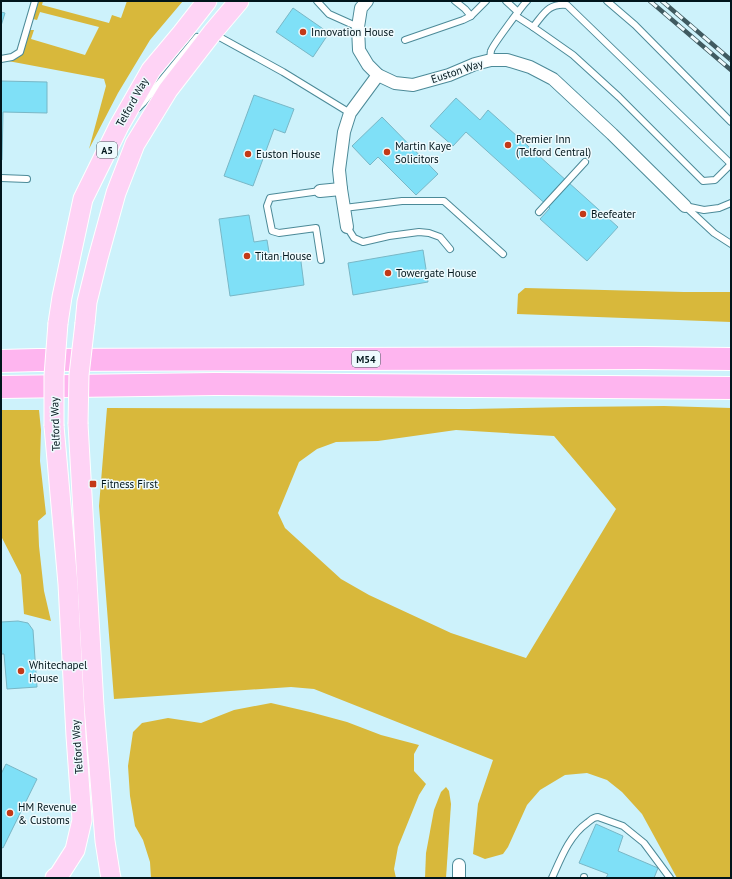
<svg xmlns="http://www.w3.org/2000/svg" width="732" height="879" font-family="'PT Sans',sans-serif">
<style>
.green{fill:#d8b83b;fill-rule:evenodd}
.building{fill:#7fe0f7;stroke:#79b7c6}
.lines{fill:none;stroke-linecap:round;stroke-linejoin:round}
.service-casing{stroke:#4c8a98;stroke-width:8}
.minor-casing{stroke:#4c8a98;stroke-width:14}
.primary-casing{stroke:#fff;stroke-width:21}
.motorway-casing{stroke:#fff;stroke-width:24}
.service{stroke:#fff;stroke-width:6}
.minor{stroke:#fff;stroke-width:12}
.primary{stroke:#fed3f5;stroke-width:19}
.motorway{stroke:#feb5ef;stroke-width:22}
.rail-casing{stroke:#405a60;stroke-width:4.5}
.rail{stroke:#eefafd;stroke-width:3;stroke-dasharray:9;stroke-linecap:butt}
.primary-bridge-casing{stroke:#fff;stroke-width:21;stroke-linecap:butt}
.primary-bridge{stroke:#fed3f5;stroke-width:19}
.poi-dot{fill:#c33917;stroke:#eefafd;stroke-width:1.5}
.labels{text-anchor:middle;stroke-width:3;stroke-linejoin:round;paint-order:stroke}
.shield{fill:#eefafd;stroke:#475a5f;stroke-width:1}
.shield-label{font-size:10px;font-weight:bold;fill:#00151b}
.poi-label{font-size:11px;fill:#00151b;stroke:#eefafd;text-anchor:start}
.street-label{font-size:11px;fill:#00151b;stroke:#eefafd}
</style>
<rect width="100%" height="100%" fill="#cdf2fb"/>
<g class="green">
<path d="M39,1H43L42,5L109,23L112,15L121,18L127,1H183L150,40L118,93L89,149L106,86L104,79L8,61L6,56C23,50 23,46 30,30H34L31,39L85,55L99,27L40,12L37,20L33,19Z"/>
<path d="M525,288L684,292H731V322L517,314L518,294Z"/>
<path d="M664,406L731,408V878H677L642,814L622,792L607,780L587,773L565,775L540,790L527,805L508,847L503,854L485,859L473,854L478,804L493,760L314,689L291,687L114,699L99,506L107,408L469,409L573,407ZM456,430L554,436L616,509L526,658L451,633L369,595L341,579L285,528L278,513L299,462L317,449L336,442L378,441Z"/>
<path d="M1,410H39L41,430L40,461L46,514L38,521L39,546L44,591L51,621L24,614L21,575L1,536Z"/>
<path d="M271,703L310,712L347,722L381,735L419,745L414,754V771L426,784L419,795L398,847L394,869L396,878H151L150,862L143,840L135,826L130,796L128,766L133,732L142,723L168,718L201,723L234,710Z"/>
<path d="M446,787L449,791L451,804L446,878H425L426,853L434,810L441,792Z"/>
</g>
<g class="building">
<path d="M293,8L329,33L313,57L276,32Z"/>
<path d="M1,12L5,13L1,26Z"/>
<path d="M1,81L47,82V113L3,112L2,160H1Z"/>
<path d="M254,95L294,109L285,133L274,129L253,186L224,176Z"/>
<path d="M456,98L480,120L488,110L618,227L587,261L540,219L550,208L466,132L453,146L430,126Z"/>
<path d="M382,117L438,174L416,195L378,157L370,165L352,146Z"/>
<path d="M249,215L254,242L267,240L270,258L300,254L304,285L230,296L219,219Z"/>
<path d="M423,250L428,282L353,295L348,263Z"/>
<path d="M18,621L28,623L33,630L37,687L7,689L4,654H1V622Z"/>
<path d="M6,764L37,779L3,848L1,847V774Z"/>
<path d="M596,824L623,836L618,851L658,868L654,878H606L608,874L579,863Z"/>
</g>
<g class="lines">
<defs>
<g id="service">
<path d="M317,1L329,14L358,27"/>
<path d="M455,1L465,9L471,16"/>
<path d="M506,1L518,12"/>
<path d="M607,1L635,25L731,122"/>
<path d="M516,16L533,27L573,55L619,97L703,181L715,180L731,164"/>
<path d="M533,27C544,14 548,3 567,5L731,164"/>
<path d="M214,34L283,72L350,113"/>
<path d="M405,40L463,20L471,16L486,1"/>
<path d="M1,59L12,57L20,52L35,1"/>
<path d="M491,60C491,57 490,54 491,51C492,46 522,6 527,1"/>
<path d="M138,108L143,103L197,37"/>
<path d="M1,178L27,179"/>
<path d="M320,191L270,198L267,206L272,231L279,233L316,228L321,260"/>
<path d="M685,206L714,233L731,244"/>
<path d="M685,206L704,210L719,208L731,203"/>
<path d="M344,208L402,201H444L503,254"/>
<path d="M539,212L585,162"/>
<path d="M347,227L354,238L363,242L389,236L419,232L429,233L440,237L450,249"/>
<path d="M552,878C561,858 569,836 587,823C591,820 593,817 598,817L623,826L644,843L670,878"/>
<path d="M584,878V877"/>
</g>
<g id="minor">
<path d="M367,1L361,8L358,27L359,50L368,65L378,75L395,83L413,85L449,75L475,64L491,60H507L530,67L553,79L612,134L685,206"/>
<path d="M320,191L341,189"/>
<path d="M347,227L341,189L339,170L344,132L350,113L378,75"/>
<path d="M459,878V865"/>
</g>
<g id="primary">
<path d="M58,323L62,297L83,199L119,126L151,70L182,33L207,1"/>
<path d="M85,323L87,302L98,258L116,193L135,144L168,90L212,33L239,1"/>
<path d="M78,424L94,706L105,841L110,873L111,878"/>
<path d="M54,426L68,584L76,736L82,820L75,850L59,875L55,878"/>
</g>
<g id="motorway">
<path d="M1,361L38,360L644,358L731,359"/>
<path d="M1,387L215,384L731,388"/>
</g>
</defs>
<use href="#service" class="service-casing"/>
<use href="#minor" class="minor-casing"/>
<use href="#primary" class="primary-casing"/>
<use href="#motorway" class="motorway-casing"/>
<use href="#service" class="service"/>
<use href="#minor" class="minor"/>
<use href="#primary" class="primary"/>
<use href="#motorway" class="motorway"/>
<defs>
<g id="rail">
<path d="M650,1L731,70"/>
<path d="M662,1L731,60"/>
</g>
</defs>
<use href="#rail" class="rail-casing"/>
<use href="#rail" class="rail"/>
<defs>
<g id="primary-bridge">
<path d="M78,424L79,375L85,323"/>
<path d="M54,426V376L58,323"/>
</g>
</defs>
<use href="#primary-bridge" class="primary-bridge-casing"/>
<use href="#primary-bridge" class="primary-bridge"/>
</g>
<g class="poi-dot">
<circle cx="303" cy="32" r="4"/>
<circle cx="508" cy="145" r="4"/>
<circle cx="387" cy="152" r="4"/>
<circle cx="248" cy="154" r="4"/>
<circle cx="583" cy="214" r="4"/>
<circle cx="247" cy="256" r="4"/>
<circle cx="388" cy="273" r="4"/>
<rect x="89" y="480" width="8" height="8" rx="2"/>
<circle cx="21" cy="671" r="4"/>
<circle cx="10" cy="813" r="4"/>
</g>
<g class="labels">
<g class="shield">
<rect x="97" y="142" width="20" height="16" rx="3"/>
<rect x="352" y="351" width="28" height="16" rx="3"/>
</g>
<g class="shield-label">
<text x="107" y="154">A5</text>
<text x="366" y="363">M54</text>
</g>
<g class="poi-label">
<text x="311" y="36">Innovation House</text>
<text x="516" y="143">Premier Inn<tspan x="516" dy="13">(Telford Central)</tspan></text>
<text x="395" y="150">Martin Kaye<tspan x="395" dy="13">Solicitors</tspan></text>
<text x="256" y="158">Euston House</text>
<text x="591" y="218">Beefeater</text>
<text x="255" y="260">Titan House</text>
<text x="396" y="277">Towergate House</text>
<text x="101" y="488">Fitness First</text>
<text x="29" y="669">Whitechapel<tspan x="29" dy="13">House</tspan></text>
<text x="18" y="811">HM Revenue<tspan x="18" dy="13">&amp; Customs</tspan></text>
</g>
<g class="street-label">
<text transform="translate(457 71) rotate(-18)" y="4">Euston Way</text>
<text transform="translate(132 102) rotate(-61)" y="4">Telford Way</text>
<text transform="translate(55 424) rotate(-92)" y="4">Telford Way</text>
<text transform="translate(77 747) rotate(-94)" y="4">Telford Way</text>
</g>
</g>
<rect width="732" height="879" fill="none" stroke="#00151b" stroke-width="4"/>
</svg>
